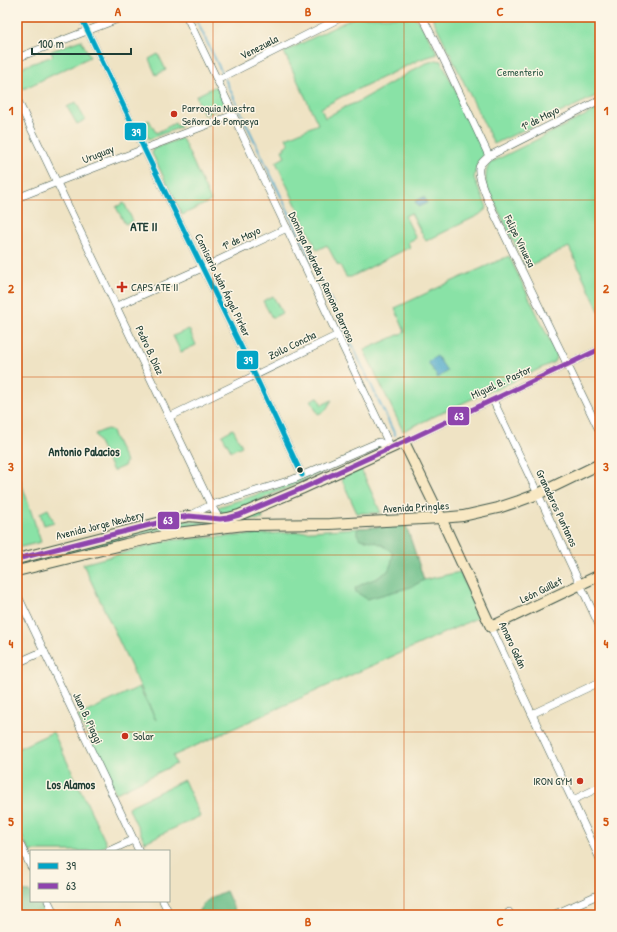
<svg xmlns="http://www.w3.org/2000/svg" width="617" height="932" font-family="'Patrick Hand',sans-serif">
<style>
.green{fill:#89e2a6;stroke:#54906d}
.forest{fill:#6ec08b;stroke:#467e60}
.water{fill:#4da9cb;stroke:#367380}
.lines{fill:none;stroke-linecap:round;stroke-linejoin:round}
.stream{stroke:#4da9cb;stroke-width:2}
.street-casing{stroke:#3e564a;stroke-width:8}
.secondary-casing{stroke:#3e564a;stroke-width:12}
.street{stroke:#fff;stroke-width:7}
.secondary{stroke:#f8e8c3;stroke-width:10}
.bus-1-casing{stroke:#fcf5e5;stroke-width:8}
.bus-2-casing{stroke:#fcf5e5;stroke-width:8}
.bus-1{stroke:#02a4c6;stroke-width:5}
.bus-2{stroke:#8e44ad;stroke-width:5}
.grid{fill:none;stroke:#d45610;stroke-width:1;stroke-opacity:0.55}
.poi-dot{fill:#c8321e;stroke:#fcf5e5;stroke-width:1.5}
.bus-dot{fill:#1f3d34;stroke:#fcf5e5;stroke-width:1.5}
.labels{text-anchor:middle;stroke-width:3;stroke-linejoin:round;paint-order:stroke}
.street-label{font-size:11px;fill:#1f3d34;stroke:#fcf5e5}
.park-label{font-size:11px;fill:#345e4b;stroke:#fcf5e5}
.poi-label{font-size:11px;fill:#1f3d34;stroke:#fcf5e5;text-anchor:start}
.neighbourhood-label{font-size:12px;font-weight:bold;fill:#1f3d34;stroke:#fcf5e5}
.quarter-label{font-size:13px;font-weight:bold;fill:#1f3d34;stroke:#fcf5e5}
.line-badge{stroke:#fcf5e5;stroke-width:1.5}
.badge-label{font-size:11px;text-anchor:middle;font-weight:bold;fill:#fff}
.neatline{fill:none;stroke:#d45610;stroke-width:1.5}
.grid-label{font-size:13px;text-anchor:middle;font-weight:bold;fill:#d45610}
</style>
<rect width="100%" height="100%" fill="#fcf5e5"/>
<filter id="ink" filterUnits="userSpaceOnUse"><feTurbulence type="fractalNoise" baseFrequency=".025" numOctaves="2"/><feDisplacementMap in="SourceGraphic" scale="8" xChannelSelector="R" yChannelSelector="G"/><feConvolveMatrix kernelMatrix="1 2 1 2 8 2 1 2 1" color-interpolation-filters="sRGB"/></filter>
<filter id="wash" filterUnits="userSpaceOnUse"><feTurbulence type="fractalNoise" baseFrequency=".012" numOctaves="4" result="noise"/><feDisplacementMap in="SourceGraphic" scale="16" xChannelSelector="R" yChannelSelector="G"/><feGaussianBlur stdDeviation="0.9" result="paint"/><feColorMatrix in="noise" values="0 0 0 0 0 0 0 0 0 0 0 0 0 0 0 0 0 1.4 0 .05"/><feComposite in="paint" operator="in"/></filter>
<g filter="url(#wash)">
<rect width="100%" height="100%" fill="#efe3c4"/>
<g class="green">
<path d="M355,17H415L424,29L438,54L421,59L341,97L321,108L325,118L345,107L358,102L424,64L436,60L441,61L482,143L484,155L478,162L474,178L487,207L486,209L479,215L426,241L411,213L405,216L416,238L408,242L410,247L351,277H346L340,265L338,266L327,245L317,250L276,162L285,157L282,150L285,149L284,147L289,144L286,138L318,124L284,52Z"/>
<path d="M432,17H600V94L494,144Z"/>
<path d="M81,40L90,57L21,90L17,82V69L53,56L51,51Z"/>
<path d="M158,54L166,70L156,75L149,59Z"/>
<path d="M216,86L225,104L223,107L204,115L196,96Z"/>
<path d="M76,102L85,120L77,124L67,107Z"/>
<path d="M600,108V313L569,247L526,267L486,185C486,176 485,171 490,163Z"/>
<path d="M149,120L156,133L175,123L177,126L180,125L181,127L149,139L141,124Z"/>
<path d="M182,138L211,201L182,215L152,153L153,149Z"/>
<path d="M124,203L133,221L125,224L116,207Z"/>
<path d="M509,256L557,355L554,362L495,390H491L403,431L364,350L405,332L395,308L446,284Z"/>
<path d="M273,296L282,313L272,318L263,301Z"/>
<path d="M189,329L196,345L181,352L173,336Z"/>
<path d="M318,397L322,405L332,400L325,411L318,414L311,400Z"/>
<path d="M107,429L111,430L126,462L124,466L113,471L95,434Z"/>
<path d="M233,429L242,446L231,451L222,435Z"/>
<path d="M375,446L380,447L230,513L224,514H220L217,508L218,507L284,486Z"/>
<path d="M17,469L41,542L17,548Z"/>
<path d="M361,469L381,513H357L341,478Z"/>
<path d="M48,509L54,522L44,525L40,513Z"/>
<path d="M260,510L263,519L231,521Z"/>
<path d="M177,520L214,523L212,524L171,528L133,537L17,567V562Z"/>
<path d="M406,525L424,580L460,572L479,617L173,756L176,764L116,793L78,716L139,687L156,720L83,564L171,540Z"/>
<path d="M53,732L107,845L95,851H31V855L17,826V749Z"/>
<path d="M184,780L200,816L145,842L128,807Z"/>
</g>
<g class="forest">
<path d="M406,525L424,580L411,587L367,599L356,592L355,588L364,583L377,578L388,571L391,564L393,554C384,543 373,541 360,539L357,534V530L359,528Z"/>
<path d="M19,891L30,892L31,893V901H38L44,909L41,915H17V892Z"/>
<path d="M226,891L237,915H197C203,900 212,897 226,891Z"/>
</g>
<g class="water">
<path d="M424,197L427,203L418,207L415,201Z"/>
<path d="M437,356L447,371L438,378L428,362Z"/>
</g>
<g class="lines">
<g class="stream">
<path d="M195,17L223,75"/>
<path d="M225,79L395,435"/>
</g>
</g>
</g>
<g filter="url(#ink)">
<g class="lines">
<defs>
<g id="street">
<path d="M81,17L148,157L255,375L302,475"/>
<path d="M187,17L231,109L233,115L391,448"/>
<path d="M421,17L426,24L444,60L489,156"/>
<path d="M17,58L123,17"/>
<path d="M217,80L342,17"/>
<path d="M17,99L211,505L221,522"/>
<path d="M600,100L489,156C486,159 480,163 479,168C477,178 489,202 493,211L600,432"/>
<path d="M17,198L65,179L233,115"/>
<path d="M117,306L202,268L287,228"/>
<path d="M493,400L538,494L600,627"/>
<path d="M169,417L338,335"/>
<path d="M404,442L600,349"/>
<path d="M189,516L211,505L294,479L379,442L391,448"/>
<path d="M17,594L139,851"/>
<path d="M491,627L600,859"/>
<path d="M17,663L44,651"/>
<path d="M532,714L600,682"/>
<path d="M573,800L600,787"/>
<path d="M17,838L31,867"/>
<path d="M109,851L133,840"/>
<path d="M48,901L55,915"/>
<path d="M163,901L170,915"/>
<path d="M509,912L510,915"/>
<path d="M553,915L600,894"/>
</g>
<g id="secondary">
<path d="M17,559L173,519L189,516L220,519L228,518L239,515L301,489L404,442L441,518L491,627L600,575"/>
<path d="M17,571L126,544L176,533L245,525L330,524L441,518L463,516L498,508L519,501L538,494L600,464"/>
</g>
</defs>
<use href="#street" class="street-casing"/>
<use href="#secondary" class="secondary-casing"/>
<use href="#street" class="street"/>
<use href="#secondary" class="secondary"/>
<defs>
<path id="bus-1" d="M81,17L148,157L255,375L302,475"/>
<path id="bus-2" d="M17,559L173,519L189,516L220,519L228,518L239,515L301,489L408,440L600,349"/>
</defs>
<use href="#bus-1" class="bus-1-casing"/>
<use href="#bus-2" class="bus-2-casing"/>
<use href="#bus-1" class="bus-1"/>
<use href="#bus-2" class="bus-2"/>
</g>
</g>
<path class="grid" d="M213,17V915M404,17V915M17,200H600M17,377H600M17,555H600M17,732H600"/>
<g class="poi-dot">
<circle cx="174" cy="114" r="4"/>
<path d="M120 281h4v4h4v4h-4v4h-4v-4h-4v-4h4z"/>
<circle cx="125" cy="736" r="4"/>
<circle cx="580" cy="781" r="4"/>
</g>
<circle class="bus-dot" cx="300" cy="470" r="3.5"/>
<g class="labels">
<g class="street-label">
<text transform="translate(259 47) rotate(-27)" y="4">Venezuela</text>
<text transform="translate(540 118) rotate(-27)" y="4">1º de Mayo</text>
<text transform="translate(98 154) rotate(-21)" y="4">Uruguay</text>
<text transform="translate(241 238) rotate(-25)" y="4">1º de Mayo</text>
<text transform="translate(520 241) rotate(64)" y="4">Felipe Vinuesa</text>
<text transform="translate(322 277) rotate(65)" y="4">Dominga Andrada y Ramona Barroso</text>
<text transform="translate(223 285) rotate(64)" y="4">Comisario Juán Ángel Pirker</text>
<text transform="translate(292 345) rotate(-26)" y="4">Zoilo Concha</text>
<text transform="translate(150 350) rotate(65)" y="4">Pedro B. Díaz</text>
<text transform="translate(501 382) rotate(-25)" y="4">Miguel B. Pastor</text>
<text transform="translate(416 507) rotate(-3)" y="4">Avenida Pringles</text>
<text transform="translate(557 508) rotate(65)" y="4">Granaderos Puntanos</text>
<text transform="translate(100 525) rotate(-14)" y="4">Avenida Jorge Newbery</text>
<text transform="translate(541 590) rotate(-26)" y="4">León Guillet</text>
<text transform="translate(513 645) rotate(65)" y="4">Amaro Galán</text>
<text transform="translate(88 718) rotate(65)" y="4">Juan B. Piaggi</text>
</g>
<g class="park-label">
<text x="520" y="76">Cementerio</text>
</g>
<g class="poi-label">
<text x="182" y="112">Parroquia Nuestra<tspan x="182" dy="13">Señora de Pompeya</tspan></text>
<text x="131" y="291">CAPS ATE II</text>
<text x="133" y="740">Solar</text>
<text x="572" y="785" text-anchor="end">IRON GYM</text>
</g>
<g class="neighbourhood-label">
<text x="84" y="456">Antonio Palacios</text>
<text x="71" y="789">Los Alamos</text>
</g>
<g class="quarter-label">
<text x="144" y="231">ATE II</text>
</g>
</g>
<g class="line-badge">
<rect x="124" y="122" width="23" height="19" rx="4" fill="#02a4c6"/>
<rect x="236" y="350" width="23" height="20" rx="4" fill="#02a4c6"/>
<rect x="447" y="406" width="23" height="20" rx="4" fill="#8e44ad"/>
<rect x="157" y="511" width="23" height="19" rx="4" fill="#8e44ad"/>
</g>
<g class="badge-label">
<text x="136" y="136">39</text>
<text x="248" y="364">39</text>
<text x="459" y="420">63</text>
<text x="168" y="524">63</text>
</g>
<rect width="617" height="932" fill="none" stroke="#fcf5e5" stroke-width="44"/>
<rect x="30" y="850" width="140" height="52" fill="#fcf5e5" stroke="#a4ab9e"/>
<rect x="38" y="863" width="20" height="6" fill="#02a4c6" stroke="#a4ab9e"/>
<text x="66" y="870" font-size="12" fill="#1f3d34">39</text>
<rect x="38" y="883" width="20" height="6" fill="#8e44ad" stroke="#a4ab9e"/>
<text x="66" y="890" font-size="12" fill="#1f3d34">63</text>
<path d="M32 48v6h99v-6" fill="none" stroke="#1f3d34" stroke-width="2"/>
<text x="38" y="48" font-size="12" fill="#1f3d34" stroke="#fcf5e5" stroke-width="3" paint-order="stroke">100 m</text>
<rect x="22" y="22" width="573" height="888" class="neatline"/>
<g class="grid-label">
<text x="118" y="16">A</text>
<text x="308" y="16">B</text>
<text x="500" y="16">C</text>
<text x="11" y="115">1</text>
<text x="606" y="115">1</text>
<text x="11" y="293">2</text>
<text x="606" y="293">2</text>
<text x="11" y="471">3</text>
<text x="606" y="471">3</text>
<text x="11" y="648">4</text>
<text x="606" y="648">4</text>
<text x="11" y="826">5</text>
<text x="606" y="826">5</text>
<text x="118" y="926">A</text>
<text x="308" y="926">B</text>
<text x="500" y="926">C</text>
</g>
</svg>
